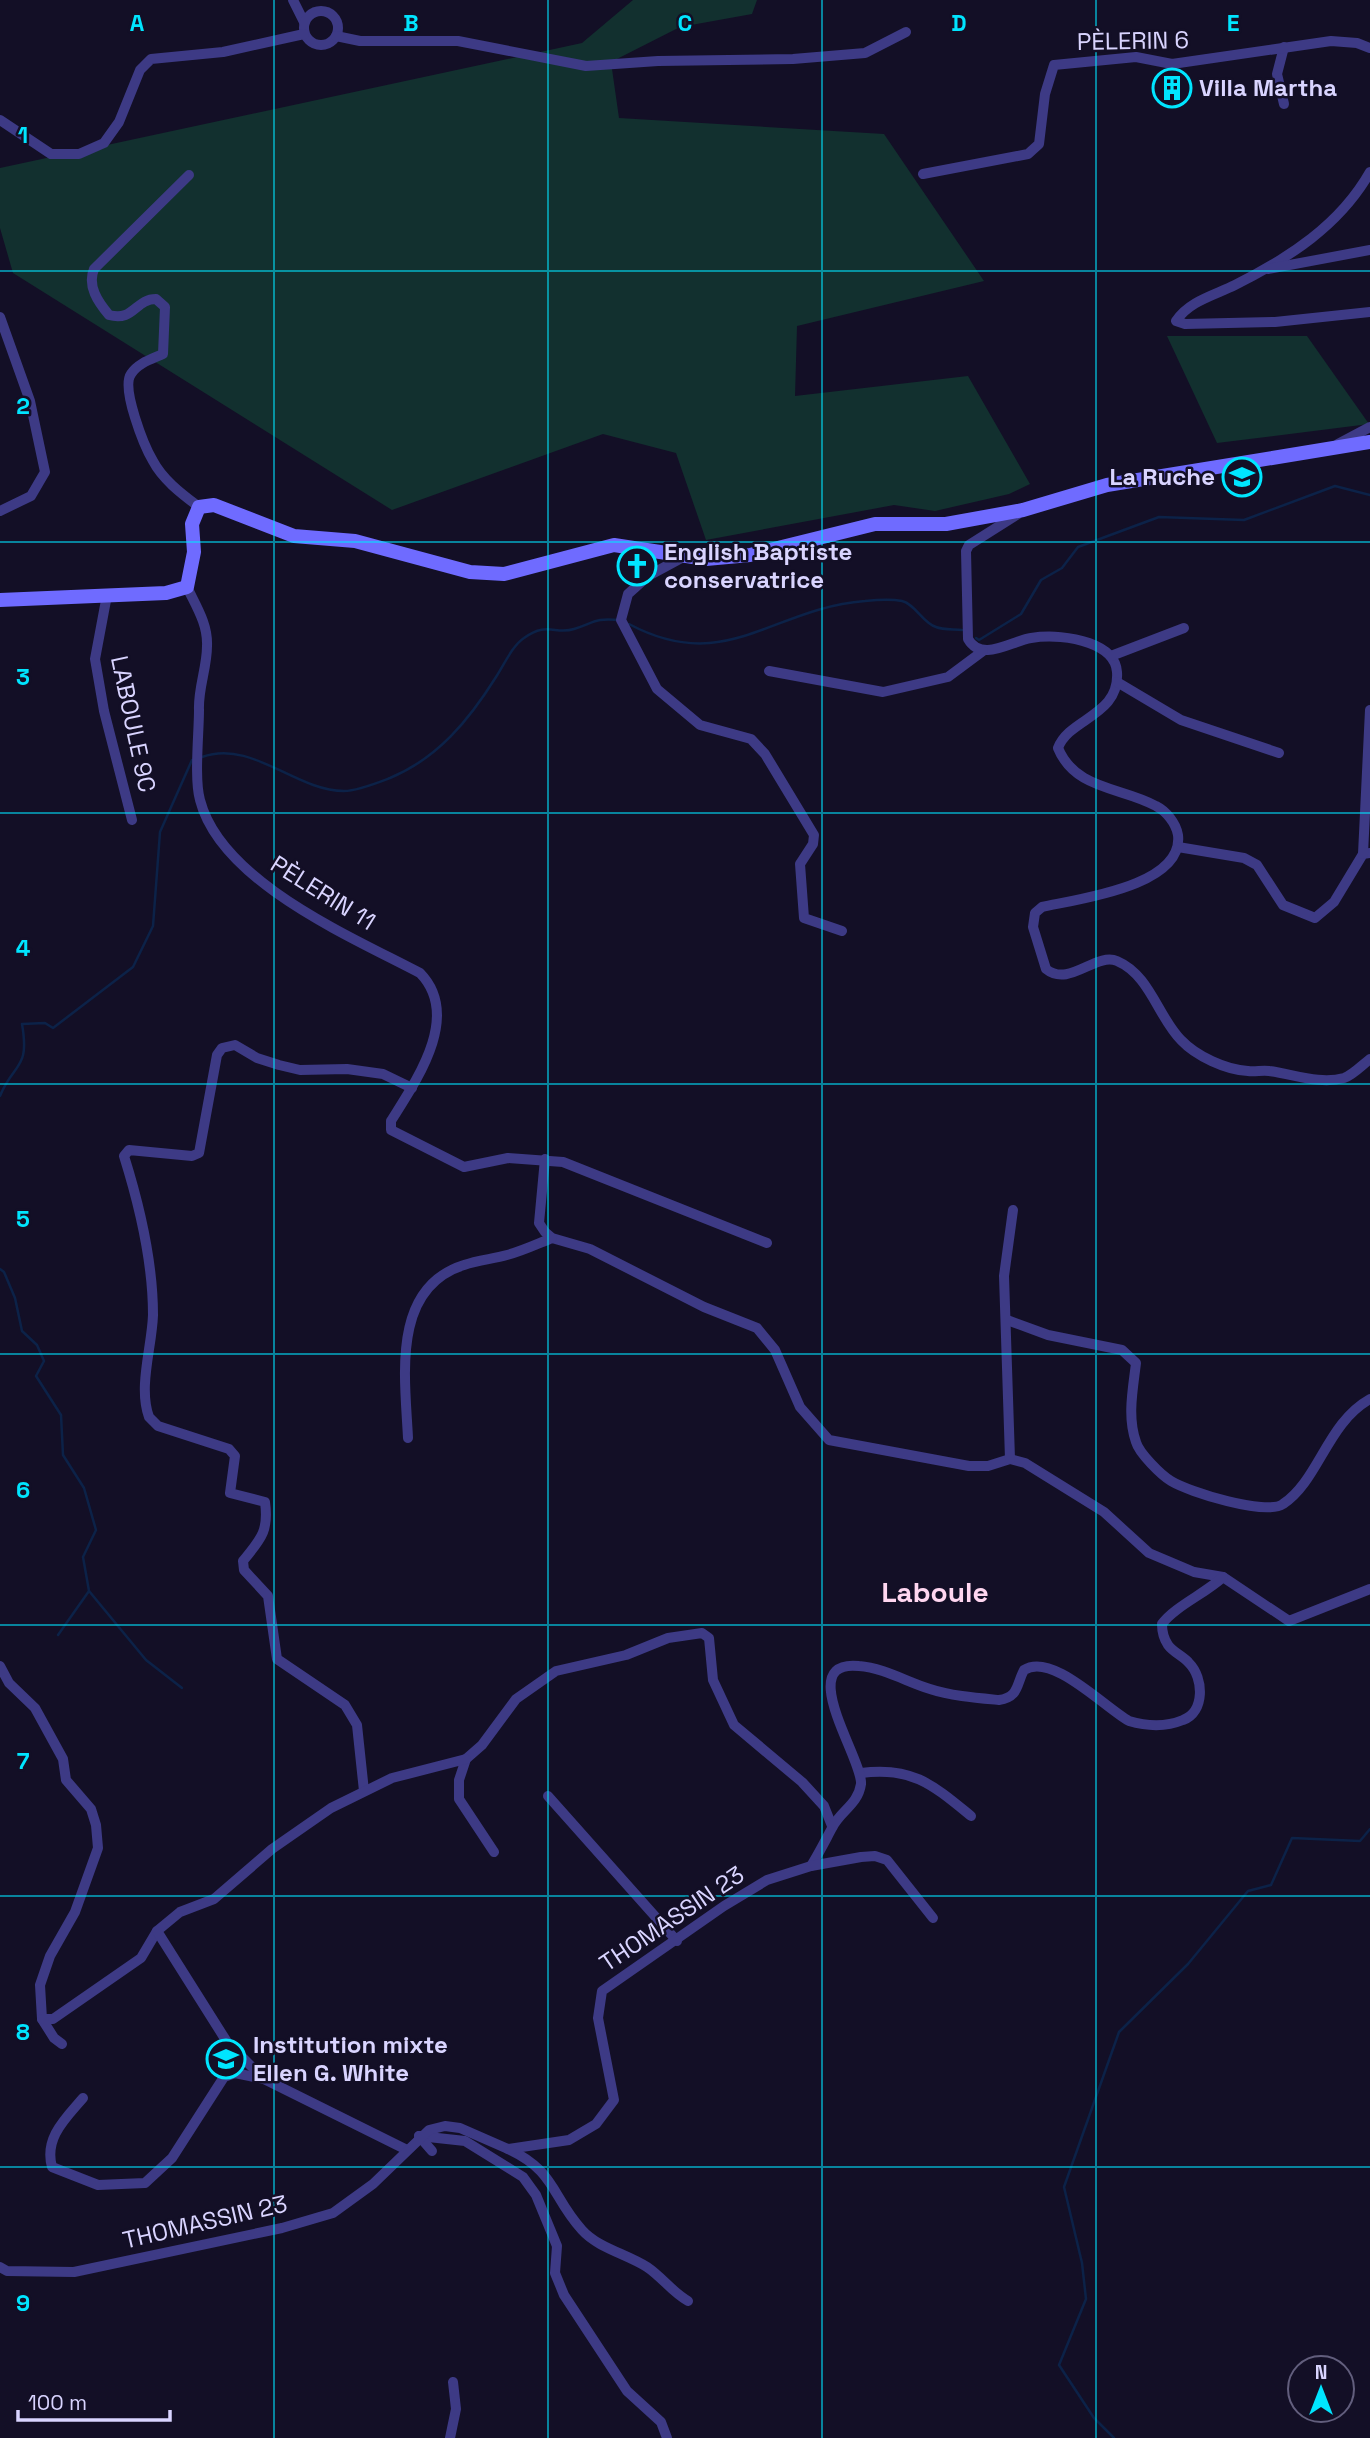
<svg xmlns="http://www.w3.org/2000/svg" width="1370" height="2438" font-family="'Space Grotesk',sans-serif">
<style>
.green{fill:#12302f}
.lines{fill:none;stroke-linecap:round;stroke-linejoin:round}
.stream{stroke:#0c2248;stroke-width:2.5}
.street{stroke:#3d3a85;stroke-width:10}
.secondary{stroke:#6f6bff;stroke-width:14}
.grid{fill:none;stroke:#00e5ff;stroke-width:2;stroke-opacity:0.55}
.labels{text-anchor:middle;stroke-width:5;stroke-linejoin:round;paint-order:stroke}
.street-label{font-size:24px;fill:#d9d4ff;stroke:#130f26}
.poi-label{font-size:24px;font-weight:bold;fill:#d9d4ff;stroke:#130f26;text-anchor:start}
.quarter-label{font-size:28px;font-weight:bold;fill:#ffd6f0;stroke:#130f26}
.grid-label{font-size:23px;text-anchor:middle;font-weight:bold;fill:#00e5ff;stroke:#130f26;stroke-width:5;stroke-linejoin:round;paint-order:stroke}
</style>
<rect width="100%" height="100%" fill="#130f26"/>
<g class="green">
<path d="M633,0H757L752,14L680,27L611,62L619,118L884,134L984,281L797,326L795,396L968,376L1030,484L1009,494L935,511L894,505L706,540L676,453L603,434L392,510L13,273L0,228V168L582,43Z"/>
<path d="M1167,336H1307L1369,424L1217,443Z"/>
</g>
<g class="lines">
<g class="stream">
<path d="M629,624C726,676 772,608 865,601C875,600 892,599 902,601C915,604 923,623 936,627C943,630 954,629 962,630"/>
<path d="M976,638L979,640L1021,614L1041,580L1062,568L1078,547L1159,517L1244,520L1335,486L1370,495"/>
<path d="M202,757C252,739 295,791 344,791C357,791 377,783 390,778C438,758 469,720 496,677C504,665 512,646 524,638C547,621 555,635 574,629C596,622 594,618 619,620"/>
<path d="M0,1096C14,1062 30,1070 22,1024L45,1023L53,1028L133,967L153,926L160,832L192,760"/>
<path d="M0,1269L4,1272L15,1298L22,1331L37,1345L44,1361L36,1376L61,1415L63,1455L84,1488L96,1530L83,1557L89,1591L58,1635"/>
<path d="M89,1591L146,1660L182,1688"/>
<path d="M1114,2438L1094,2418L1059,2365L1086,2299L1082,2263L1064,2187L1119,2032L1188,1964L1248,1891L1271,1885L1292,1838L1360,1841L1370,1829"/>
</g>
<g class="street">
<path d="M293,0L304,22"/>
<circle cx="321" cy="28" r="17"/>
<path d="M336,36L360,41H458L586,66L658,61L793,59L865,53L906,32"/>
<path d="M1284,104L1277,74L1284,47"/>
<path d="M0,120L51,154H79L104,143L119,122L140,70L151,59L223,52L304,34"/>
<path d="M1370,172C1340,225 1289,258 1235,285C1215,295 1189,301 1176,321L1185,324L1275,322L1370,312"/>
<path d="M923,174L1028,154L1039,144L1045,94L1054,65L1136,57L1172,64L1331,41L1357,43L1370,48"/>
<path d="M189,175L94,269C87,286 98,302 109,315C134,322 135,299 156,299L165,307L163,354C152,359 138,363 131,374C121,388 144,446 153,461C163,480 182,494 199,507"/>
<path d="M1268,269L1370,250"/>
<path d="M0,317L30,401L45,472L31,496L0,511"/>
<path d="M1338,444L1370,427"/>
<path d="M1018,514L969,545L966,551L968,639C982,663 1011,641 1031,638C1050,635 1072,637 1089,643C1103,648 1116,657 1117,672C1120,716 1069,718 1058,748C1075,790 1122,787 1156,806C1166,811 1176,823 1178,835C1184,886 1078,899 1042,907L1035,913L1033,927L1046,969C1069,988 1096,952 1117,961C1150,975 1158,1017 1181,1040C1196,1056 1226,1070 1248,1071C1255,1072 1262,1070 1269,1071C1293,1074 1320,1085 1344,1078C1353,1075 1362,1065 1370,1059"/>
<path d="M685,556L648,576L628,594L621,620L657,689L700,725L751,739L765,754L814,835L813,844L800,864L804,918L842,931"/>
<path d="M187,587C196,606 208,624 207,646C207,668 198,688 199,710C199,733 194,779 200,800C221,882 352,937 420,973C462,1016 416,1081 391,1121V1130L464,1167L508,1158L563,1162L767,1243"/>
<path d="M107,595L95,659L104,711L132,820"/>
<path d="M1111,656L1184,628"/>
<path d="M769,671L883,692L948,677L983,651"/>
<path d="M1117,682L1181,720L1279,753"/>
<path d="M1178,847L1244,858L1257,865L1283,905L1315,918L1334,902L1363,854L1370,853"/>
<path d="M1363,854L1370,710"/>
<path d="M545,1159L539,1223L545,1232L552,1238L590,1249L704,1307L757,1328L775,1350L800,1407L829,1440L969,1466H988L1010,1459L1025,1463L1104,1512L1149,1553L1194,1572L1223,1577L1289,1621L1370,1589"/>
<path d="M1007,1320L1048,1335L1122,1350L1136,1363C1133,1389 1127,1417 1136,1442C1139,1453 1161,1475 1171,1481C1189,1492 1266,1516 1283,1504C1319,1480 1327,1423 1370,1399"/>
<path d="M408,1438C405,1377 391,1288 464,1265C478,1260 493,1259 507,1255C522,1251 537,1244 552,1238"/>
<path d="M1010,1459L1004,1276L1013,1210"/>
<path d="M0,1666L9,1683L35,1708L63,1759L66,1780L91,1809L96,1825L98,1848L75,1912L50,1956L40,1985L42,2019L54,2038L62,2044"/>
<path d="M861,1773C912,1766 933,1785 971,1816"/>
<path d="M364,1791L357,1725L345,1705L277,1659L268,1596L244,1570L243,1561C261,1539 269,1531 265,1502L230,1493L235,1456L229,1449L158,1426L149,1417C138,1387 152,1347 153,1315C153,1261 140,1207 124,1156L129,1150L192,1156L199,1153L217,1055L222,1048L235,1045L257,1058L279,1065L300,1070L347,1069L383,1074L412,1088"/>
<path d="M548,1796L677,1941"/>
<path d="M494,1852L459,1799V1780L466,1759L482,1745L516,1699L556,1671L626,1655L668,1638L702,1633L709,1638L713,1680L734,1725L802,1782L824,1806L832,1826"/>
<path d="M811,1866C819,1853 825,1841 832,1828C840,1811 858,1805 861,1784C863,1759 793,1659 859,1666C884,1668 907,1682 930,1689C951,1696 977,1698 999,1700C1019,1697 1016,1685 1024,1670C1052,1652 1104,1707 1129,1721C1146,1726 1166,1727 1183,1720C1205,1712 1204,1678 1189,1663C1183,1656 1174,1653 1168,1645C1164,1639 1162,1632 1162,1624C1174,1607 1206,1593 1223,1577"/>
<path d="M42,2019H53L141,1958L157,1931"/>
<path d="M83,2098C65,2119 44,2138 52,2167L98,2185L145,2183L172,2158L224,2077L235,2073L264,2079"/>
<path d="M419,2136L465,2141L523,2177L536,2195L557,2246L555,2273L564,2295L627,2391L661,2422L667,2438"/>
<path d="M419,2136L432,2151"/>
<path d="M405,2149L264,2079L227,2042L157,1931L180,1912L214,1899L272,1849L331,1808L392,1778L466,1759"/>
<path d="M508,2149C556,2171 551,2196 582,2230C598,2248 627,2254 647,2267C662,2277 672,2292 688,2301"/>
<path d="M0,2267L7,2271L74,2272L282,2228L333,2213L373,2184L429,2130L445,2126L460,2128L508,2149L569,2140L596,2124L614,2100L598,2018L602,1991L724,1906L767,1880L811,1866L861,1857L875,1856L887,1860L933,1918"/>
<path d="M450,2438L456,2409L453,2382"/>
</g>
<path class="secondary" d="M0,600L166,593L187,587L194,552L192,524L199,507L214,505L294,536L355,541L470,572L504,574L614,545L706,559L750,555L875,524H946L1023,510L1107,485L1370,442"/>
</g>
<path class="grid" d="M274,0V2438M548,0V2438M822,0V2438M1096,0V2438M0,271H1370M0,542H1370M0,813H1370M0,1084H1370M0,1354H1370M0,1625H1370M0,1896H1370M0,2167H1370"/>
<defs>
<symbol id="building-ring" viewBox="-11 -11 22 22"><circle r="9.5" fill="#130f26" stroke="#00e5ff" stroke-width="1.5"/><path d="M-4-6H4V6H1V3H-1V6H-4ZM-2.5-4.3h1.7v1.8h-1.7ZM.8-4.3h1.7v1.8H.8ZM-2.5-1h1.7V.8h-1.7ZM.8-1h1.7V.8H.8Z" fill="#00e5ff"/></symbol>
<symbol id="school-ring" viewBox="-11 -11 22 22"><circle r="9.5" fill="#130f26" stroke="#00e5ff" stroke-width="1.5"/><path d="M0-5L7-2L0 1L-7-2ZM-4 1L0 2.5L4 1V4Q0 6-4 4Z" fill="#00e5ff"/></symbol>
<symbol id="church-ring" viewBox="-11 -11 22 22"><circle r="9.5" fill="#130f26" stroke="#00e5ff" stroke-width="1.5"/><path d="M-1.2-6h2.4v3.5h3.3v2.4h-3.3V6h-2.4V-.1h-3.3v-2.4h3.3Z" fill="#00e5ff"/></symbol>
</defs>
<g fill-rule="evenodd">
<use href="#building-ring" x="1150" y="66" width="44" height="44"/>
<use href="#school-ring" x="1220" y="455" width="44" height="44"/>
<use href="#church-ring" x="615" y="544" width="44" height="44"/>
<use href="#school-ring" x="204" y="2037" width="44" height="44"/>
</g>
<g class="labels">
<g class="street-label">
<text transform="translate(1133 41) rotate(-1)" y="8">PÈLERIN 6</text>
<text transform="translate(133 724) rotate(78)" y="8">LABOULE 9C</text>
<text transform="translate(323 893) rotate(32)" y="8">PÈLERIN 11</text>
<text transform="translate(672 1919) rotate(-34)" y="8">THOMASSIN 23</text>
<text transform="translate(205 2222) rotate(-13)" y="8">THOMASSIN 23</text>
</g>
<g class="poi-label">
<text x="1199" y="96">Villa Martha</text>
<text x="1215" y="485" text-anchor="end">La Ruche</text>
<text x="664" y="560">English Baptiste<tspan x="664" dy="28">conservatrice</tspan></text>
<text x="253" y="2053">Institution mixte<tspan x="253" dy="28">Ellen G. White</tspan></text>
</g>
<g class="quarter-label">
<text x="935" y="1602">Laboule</text>
</g>
</g>
<g class="grid-label">
<text x="137" y="31">A</text>
<text x="411" y="31">B</text>
<text x="685" y="31">C</text>
<text x="959" y="31">D</text>
<text x="1233" y="31">E</text>
<text x="23" y="143">1</text>
<text x="23" y="414">2</text>
<text x="23" y="685">3</text>
<text x="23" y="956">4</text>
<text x="23" y="1227">5</text>
<text x="23" y="1498">6</text>
<text x="23" y="1769">7</text>
<text x="23" y="2040">8</text>
<text x="23" y="2311">9</text>
</g>
<g transform="translate(1321 2389)"><circle r="33" fill="#130f26" stroke="#625e7d" stroke-width="2"/>
<path d="M0-5L12 26L0 18L-12 26Z" fill="#00e5ff"/>
<text y="-10" font-size="19" font-weight="bold" text-anchor="middle" fill="#d9d4ff">N</text>
</g>
<path d="M18 2410v10h152v-10" fill="none" stroke="#d9d4ff" stroke-width="3.5"/>
<text x="28" y="2410" font-size="21" fill="#d9d4ff" stroke="#130f26" stroke-width="5" paint-order="stroke">100 m</text>
</svg>
